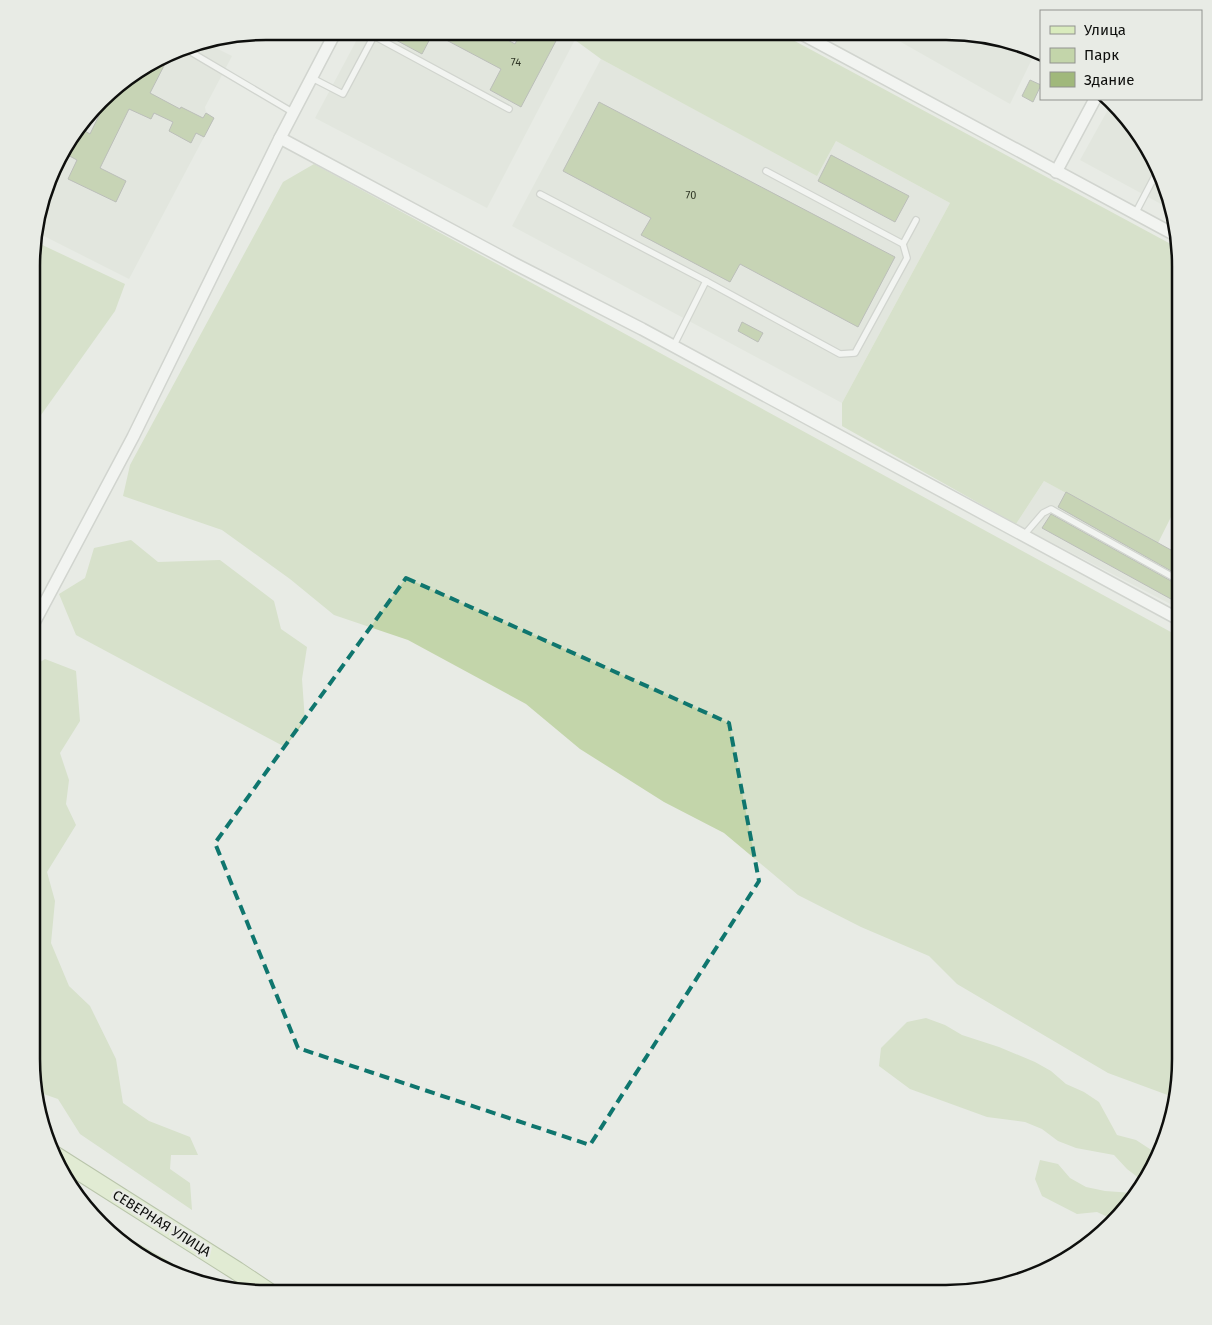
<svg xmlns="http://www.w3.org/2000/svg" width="1212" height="1325" font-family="'Fira Sans',sans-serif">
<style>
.built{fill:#dce1d4}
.green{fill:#c3d5aa}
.building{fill:#a0b87b;stroke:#858782}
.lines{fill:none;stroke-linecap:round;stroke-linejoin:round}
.lane-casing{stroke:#b6b9b3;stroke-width:8}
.street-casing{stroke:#b6b9b3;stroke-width:14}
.primary-casing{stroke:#819663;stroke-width:20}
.lane{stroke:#fff;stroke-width:5.5}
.street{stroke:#fff;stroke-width:11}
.primary{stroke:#d9ebbd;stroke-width:18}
.marked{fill:none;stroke:#0f766e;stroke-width:4;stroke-dasharray:10 6;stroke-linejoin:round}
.labels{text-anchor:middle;stroke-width:5;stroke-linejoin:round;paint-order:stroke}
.number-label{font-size:11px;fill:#323928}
.street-label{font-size:14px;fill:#0e0f0d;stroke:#e8ebe5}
.rim{fill:none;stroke:#0e0f0d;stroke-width:2.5}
</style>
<rect width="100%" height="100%" fill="#e8ebe5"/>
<g class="built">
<path d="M361,32H579L487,208L315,118Z"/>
<path d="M885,33H976L1035,53L1010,104Z"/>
<path d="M204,42L232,56L205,107L206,113L214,118L129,279L36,232V221L63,149L112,89L191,44Z"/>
<path d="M601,59L817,175L836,141L950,203L842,403L512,226Z"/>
<path d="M1110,106L1141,136L1168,191L1172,210L1080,160Z"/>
<path d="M1044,481L1180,555V609L1016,524Z"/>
</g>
<g class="green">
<path d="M579,32L780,33L1180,249V499L1158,543L1044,481L1016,524L842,426V403L950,203L836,141L817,176L601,59L575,40Z"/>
<path d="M314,164L1180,637V1074L1173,1097L1108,1073L957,984L929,956L861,927L798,895L724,833L664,802L580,749L526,704L408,640L334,615L290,579L222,530L123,496L130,465L283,182Z"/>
<path d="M36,242L125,284L115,311L41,415L35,412Z"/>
<path d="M131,540L158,562L220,560L274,601L281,629L307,647L302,679L305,721L285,747L76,635L59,594L85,578L94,548Z"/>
<path d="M45,659L76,671L80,721L60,753L69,780L66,804L76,825L47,872L55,901L51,943L69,986L90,1006L116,1059L123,1103L149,1121L190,1137L198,1155H171L170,1169L190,1183L192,1210L80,1134L58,1099L35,1091L32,1074L34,666Z"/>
<path d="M926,1018L945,1025L962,1035L999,1047L1035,1062L1051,1071L1066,1084L1084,1092L1099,1102L1117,1135L1136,1140L1156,1153L1149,1176L1144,1182L1127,1169L1114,1155L1076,1148L1058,1141L1042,1129L1025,1122L987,1117L910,1089L879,1066L881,1048L907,1022Z"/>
<path d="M1040,1160L1058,1164L1070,1178L1086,1187L1105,1191L1133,1193L1110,1218L1097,1212L1077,1214L1042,1196L1035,1179Z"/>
<path d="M116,1230L192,1275L149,1262Z"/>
</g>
<g class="building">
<path d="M381,32H493L515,44L521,32H545L557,39L521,107L490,90L501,69L433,33L422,54Z"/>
<path d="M169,56L150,93L180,109L181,107L203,118L206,113L214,118L204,137L196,133L191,143L169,131L173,122L154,113L151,119L129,109L100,168L126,181L116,202L68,179L77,160L62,152L63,149L80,128L90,134L112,89Z"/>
<path d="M1030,80L1041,85L1033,102L1022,96Z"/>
<path d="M599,102L895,257L858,327L740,264L730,282L641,235L651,218L563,171Z"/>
<path d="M831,155L909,196L895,222L818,181Z"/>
<path d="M742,322L763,333L758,342L738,331Z"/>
<path d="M1066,492L1180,555V576L1058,507Z"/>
<path d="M1051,514L1180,586V604L1042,528Z"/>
</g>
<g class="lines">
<defs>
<g id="lane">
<path d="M374,36L509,109"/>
<path d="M184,48L294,113"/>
<path d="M312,78L343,94L376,32"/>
<path d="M540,194L706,281L673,347"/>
<path d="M1136,212L1158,170"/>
<path d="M903,244L916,220"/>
<path d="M706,281L840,354L855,353L907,258L903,244L766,171"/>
<path d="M1024,535L1043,513L1051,509L1180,581"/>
<path d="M242,1282L247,1292"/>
</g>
<g id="street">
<path d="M800,33L1177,236"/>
<path d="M280,138L515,264L642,329L1180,620"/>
<path d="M1056,172L1095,99"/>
<path d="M34,623L133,437L280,138L336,31"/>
</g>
<path id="primary" d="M54,1155L237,1271L270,1293"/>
</defs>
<use href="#lane" class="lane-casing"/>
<use href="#street" class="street-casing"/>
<use href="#primary" class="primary-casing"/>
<use href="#lane" class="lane"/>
<use href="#street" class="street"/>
<use href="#primary" class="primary"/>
</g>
<path d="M0 0H1212V1325H0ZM406,578L729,723L759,881L590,1145L298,1048L215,843Z" fill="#e8ebe5" fill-opacity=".55" fill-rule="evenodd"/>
<path class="marked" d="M406,578L729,723L759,881L590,1145L298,1048L215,843Z"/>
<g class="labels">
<g class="number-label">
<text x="516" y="66">74</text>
<text x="691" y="199">70</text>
</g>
<g class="street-label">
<text transform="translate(162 1223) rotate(32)" y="5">СЕВЕРНАЯ УЛИЦА</text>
</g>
</g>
<path d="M0 0H1212V1325H0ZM266 40H946A226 226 0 0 1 1172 266V1059A226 226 0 0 1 946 1285H266A226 226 0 0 1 40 1059V266A226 226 0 0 1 266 40Z" fill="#e8ebe5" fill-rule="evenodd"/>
<path class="rim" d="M266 40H946A226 226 0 0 1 1172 266V1059A226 226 0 0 1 946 1285H266A226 226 0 0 1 40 1059V266A226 226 0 0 1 266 40Z"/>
<rect x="1040" y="10" width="162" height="90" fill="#e8ebe5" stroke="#91938f"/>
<rect x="1050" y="26" width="25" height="8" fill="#d9ebbd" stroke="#91938f"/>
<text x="1084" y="35" font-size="15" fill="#0e0f0d">Улица</text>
<rect x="1050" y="48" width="25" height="15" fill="#c3d5aa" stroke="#91938f"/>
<text x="1084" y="60" font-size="15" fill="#0e0f0d">Парк</text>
<rect x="1050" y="72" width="25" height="15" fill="#a0b87b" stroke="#91938f"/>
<text x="1084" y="85" font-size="15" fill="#0e0f0d">Здание</text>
</svg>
